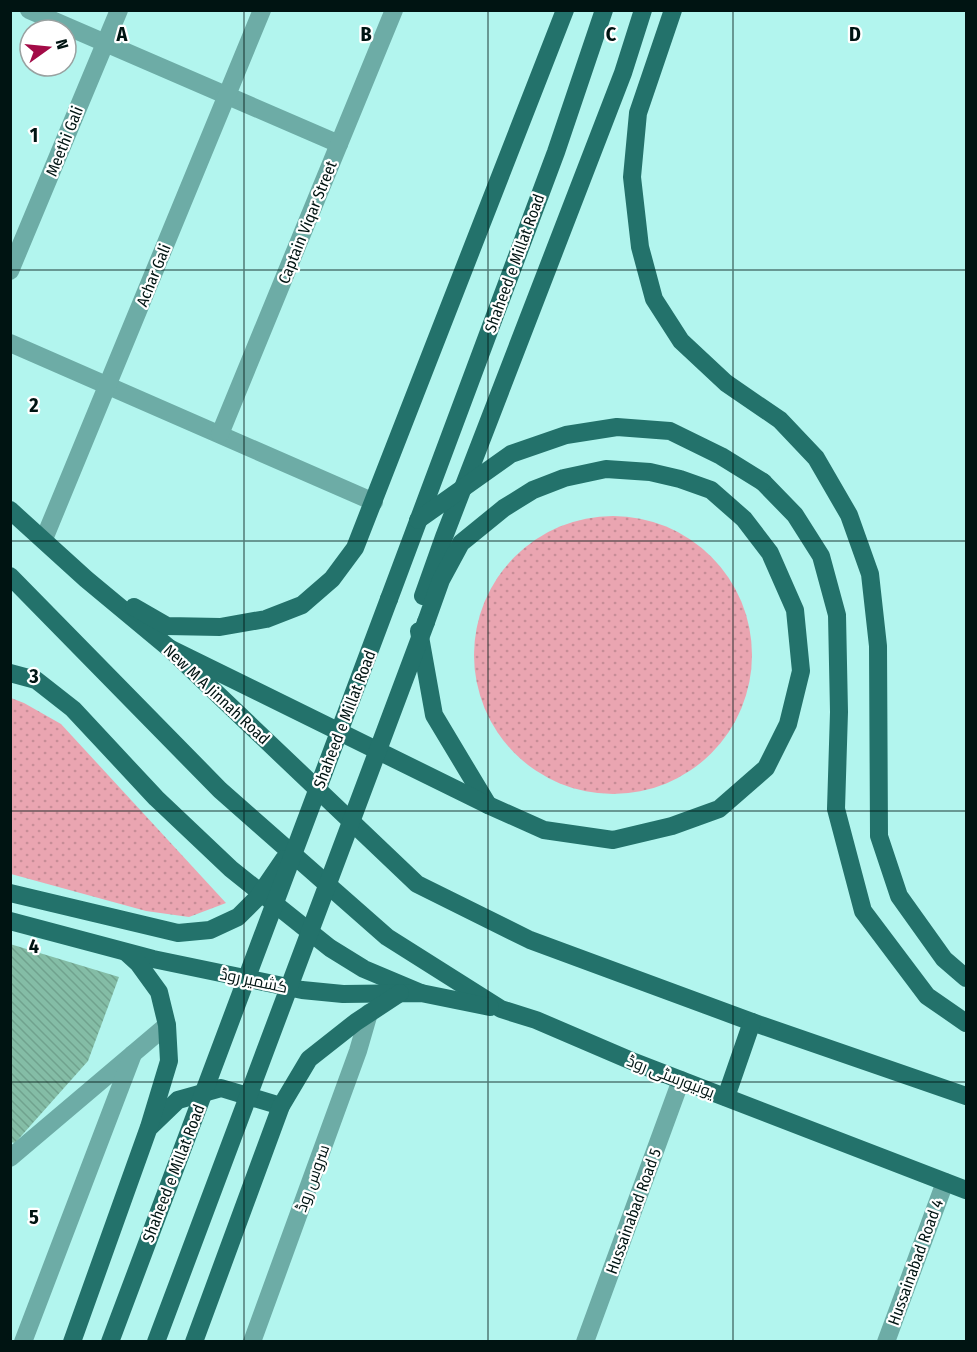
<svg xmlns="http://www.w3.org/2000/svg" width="977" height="1352" font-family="'Fira Sans Condensed',Cairo,sans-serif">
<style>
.green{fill:url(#green-dots)}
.building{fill:url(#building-back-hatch)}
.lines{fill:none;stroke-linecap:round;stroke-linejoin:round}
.minor{stroke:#6daca6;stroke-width:18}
.major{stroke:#23726b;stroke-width:18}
.major-bridge{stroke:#23726b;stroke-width:18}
.grid{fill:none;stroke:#001412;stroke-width:1.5;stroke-opacity:0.55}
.labels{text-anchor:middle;stroke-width:4.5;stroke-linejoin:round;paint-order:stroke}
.street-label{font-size:16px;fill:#001412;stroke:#fff}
.grid-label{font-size:20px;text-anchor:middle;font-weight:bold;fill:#001412;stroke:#fff;stroke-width:4.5;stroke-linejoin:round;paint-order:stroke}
</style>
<defs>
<pattern id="green-dots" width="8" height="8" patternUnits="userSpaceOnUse" patternTransform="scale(1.5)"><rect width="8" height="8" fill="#eaa5b1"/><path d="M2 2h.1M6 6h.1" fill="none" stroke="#c78d97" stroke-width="1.8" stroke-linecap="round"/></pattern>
<pattern id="building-back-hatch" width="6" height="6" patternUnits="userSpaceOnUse" patternTransform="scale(1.5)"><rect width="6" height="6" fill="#84bda6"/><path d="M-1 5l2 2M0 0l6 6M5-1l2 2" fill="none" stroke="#70a28e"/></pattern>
</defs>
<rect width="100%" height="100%" fill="#b2f5ee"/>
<g class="green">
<circle cx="613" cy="655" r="139"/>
<path d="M11,698L24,703L61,724L226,903L189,917L146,911L11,874Z"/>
</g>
<path class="building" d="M10,944L119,977L88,1061L15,1143L10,1142Z"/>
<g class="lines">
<g class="minor">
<path d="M29,10L339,144"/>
<path d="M10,271L119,10"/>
<path d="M10,343L374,502"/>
<path d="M220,434L394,10"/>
<path d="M44,539L262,10"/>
<path d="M10,1158L167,1025"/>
<path d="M23,1342L133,1054"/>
<path d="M252,1342L358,1051L369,1013"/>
<path d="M585,1342L681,1080"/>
<path d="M886,1342L945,1182"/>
</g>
<g class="major">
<path d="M673,10L638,113L632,177L640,247L654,299L681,341L726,383L780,420L816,458L849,515L870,574L878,646L879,836L899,896L944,959L966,978"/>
<path d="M763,482L795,515L821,556L837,615L839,712L836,809L863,911L927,996L966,1023"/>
<path d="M10,510L86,579L169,648L417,884L530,940L752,1022L966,1096"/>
<path d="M10,576L220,790L387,937L501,1009L536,1020L634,1062L966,1190"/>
<path d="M423,596L444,537L623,73L643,10"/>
<path d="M389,599L556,152L604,10"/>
<path d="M134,607L167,626L220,627L266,619L302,605L332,579L355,548L565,10"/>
<path d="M419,631L434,715L488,805"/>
<path d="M169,648L488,805L544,830L613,840L672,826L719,809L766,768L788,724L801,671L795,610L770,553L744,519L711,490L680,479L650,472L606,469L564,478L533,490L504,508L461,543L441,580L426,622"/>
<path d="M10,673L36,680L73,709L156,798L231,869L330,948L364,969L421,993"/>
<path d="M10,921L153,959L302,990L343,994L421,993L490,1007"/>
<path d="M726,1097L752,1022"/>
<path d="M151,1126L178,1100L221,1088L281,1106"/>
<path d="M72,1342L149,1127L169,1061L167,1025L159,992L138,963L127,953"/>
<path d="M194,1342L281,1106L309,1059L356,1022L400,993"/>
</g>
<g class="major-bridge">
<path d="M418,520L511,454L566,435L617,427L670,431L721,456L763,482"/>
<path d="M10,893L178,933L210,930L238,917L258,897L284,859"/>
<path d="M110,1342L389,599"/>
<path d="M156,1342L426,622"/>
</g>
</g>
<path class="grid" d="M244,10V1342M488,10V1342M733,10V1342M10,270H966M10,541H966M10,811H966M10,1082H966"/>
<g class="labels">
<g class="street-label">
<text transform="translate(64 141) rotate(-68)" y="6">Meethi Gali</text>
<text transform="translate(307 222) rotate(-68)" y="6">Captain Viqar Street</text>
<text transform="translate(514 263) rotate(-70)" y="6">Shaheed e Millat Road</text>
<text transform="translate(153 275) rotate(-68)" y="6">Achar Gali</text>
<text transform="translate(217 694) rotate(43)" y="6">New M A Jinnah Road</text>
<text transform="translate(344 719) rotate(-69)" y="6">Shaheed e Millat Road</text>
<text transform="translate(254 980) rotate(12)" y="6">کشمیر روڈ</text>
<text transform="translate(671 1076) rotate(21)" y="6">یونیورسٹی روڈ</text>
<text transform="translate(173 1173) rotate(-69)" y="6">Shaheed e Millat Road</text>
<text transform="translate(312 1178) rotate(-70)" y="6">سروس روڈ</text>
<text transform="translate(633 1211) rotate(-70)" y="6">Hussainabad Road 5</text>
<text transform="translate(915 1262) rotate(-70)" y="6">Hussainabad Road 4</text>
</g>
</g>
<g class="grid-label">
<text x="122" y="41">A</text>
<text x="366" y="41">B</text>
<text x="611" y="41">C</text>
<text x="855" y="41">D</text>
<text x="34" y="142">1</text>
<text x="34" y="412">2</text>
<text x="34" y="683">3</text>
<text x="34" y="953">4</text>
<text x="34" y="1224">5</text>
</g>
<rect width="977" height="1352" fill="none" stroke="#001412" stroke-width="24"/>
<g transform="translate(48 48) rotate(75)"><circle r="28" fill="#ffffff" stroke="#99a1a0" stroke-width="1.5"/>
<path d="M0-4.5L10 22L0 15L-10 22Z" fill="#a30b47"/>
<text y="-9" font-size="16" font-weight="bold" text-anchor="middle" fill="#001412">N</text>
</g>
</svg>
